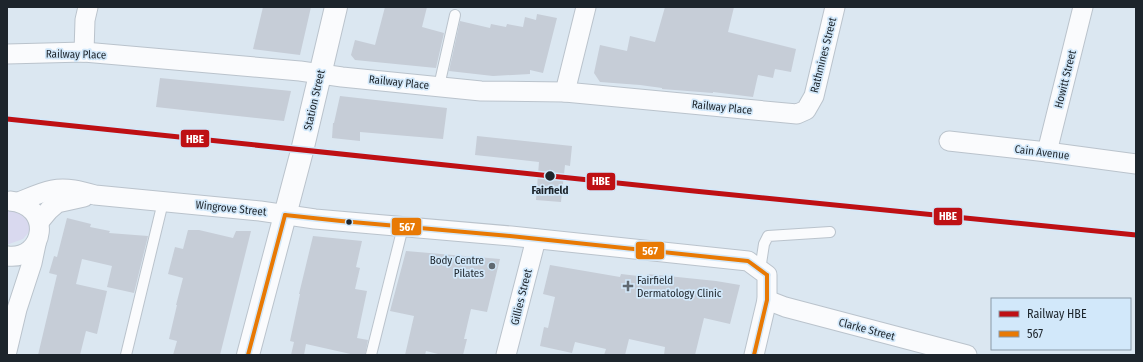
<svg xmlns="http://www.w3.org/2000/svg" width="1143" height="362" font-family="'Fira Sans Condensed',sans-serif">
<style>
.green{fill:#d9d9ef}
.building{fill:#c6cdd7}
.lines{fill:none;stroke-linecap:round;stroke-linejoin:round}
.service-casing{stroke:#bac3cc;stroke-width:12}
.minor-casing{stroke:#bac3cc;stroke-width:21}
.secondary-casing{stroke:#bac3cc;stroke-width:24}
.service{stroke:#fafbfd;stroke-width:10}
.minor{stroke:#fafbfd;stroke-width:19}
.secondary{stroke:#fafbfd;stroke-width:22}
.bus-1-casing{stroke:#d2e8fa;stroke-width:7}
.bus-1{stroke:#e87904;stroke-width:4}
.rail-1-casing{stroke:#d2e8fa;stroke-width:8}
.rail-1{stroke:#be1014;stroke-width:5}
.stop-dot{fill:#1d252c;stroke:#d2e8fa;stroke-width:1.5}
.poi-dot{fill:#606971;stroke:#d2e8fa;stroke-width:1.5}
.labels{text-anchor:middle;stroke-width:3.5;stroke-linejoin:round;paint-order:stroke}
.street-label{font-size:11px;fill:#1d252c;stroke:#d2e8fa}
.stop-label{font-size:11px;font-weight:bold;fill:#1d252c;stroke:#d2e8fa}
.poi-label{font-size:11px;fill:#1d252c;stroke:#d2e8fa;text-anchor:end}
.line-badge{stroke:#d2e8fa;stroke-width:1.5}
.badge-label{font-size:11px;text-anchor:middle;font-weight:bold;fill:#fff}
</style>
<rect width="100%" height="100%" fill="#dbe7f1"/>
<path class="green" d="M7,208L28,215L30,231L23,239L9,244H7Z"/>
<g class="building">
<path d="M263,7H311L300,55L253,49Z"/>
<path d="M385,7H427L422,27L444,33L436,68L355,60L351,55L355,40L375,45Z"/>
<path d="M665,7H734L728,32L796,49L791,72L775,69L773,78L758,75L753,97L713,92V93L662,89V88L640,85L600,82L594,73L600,45L627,51L630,36L655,42Z"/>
<path d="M537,14L557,18L543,73L530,70V74L493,76L449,71L460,21L490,28L491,24L506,27L507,24L523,27L525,17L536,20Z"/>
<path d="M160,78L291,91L284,121L156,107Z"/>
<path d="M340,96L447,108L443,139L360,132V141L332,138L333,123H334Z"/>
<path d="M477,136L572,146L570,166L565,165L561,202L536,200L539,162L475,155Z"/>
<path d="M67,218L91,224L90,227L110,231L109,233L148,236L134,293L107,287L112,266L82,259L76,284L107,291L97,334L86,331L80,355H38L57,275L49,273L54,256L57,257Z"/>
<path d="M188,230H199L233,238L236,231H251L220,355H173L177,341L169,339L177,305H176L183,278L168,274L175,247L183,249Z"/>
<path d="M313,236L362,241L356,267L360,268L355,289L367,291L357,338L368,340L365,355H355L306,344L304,355H291L294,342L290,341L300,294H299Z"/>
<path d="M406,251L500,259L487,312L471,309L464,339H467L463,355H442L426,351L425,355H405L414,316L390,311Z"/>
<path d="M550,265L620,277L621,274L647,277V274L658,275L716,281L740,285L730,324L704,318L695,355H664L665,347L629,339L625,355H604L606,349L575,342L572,353L540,346L544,327L548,328L555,297L543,294Z"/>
</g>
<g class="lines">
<defs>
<g id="service">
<path d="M439,86L455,15"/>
<path d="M760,270L764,244L768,236L830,232"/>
<path d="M126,355L163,202"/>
<path d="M371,355L403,227"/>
</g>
<g id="minor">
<path d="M84,52L85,20L88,7"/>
<path d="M7,54L84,52L300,71L342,77L481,91L565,92L797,114L806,110L814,96L835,7"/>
<path d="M565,92L586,7"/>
<path d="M949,141L1047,152L1136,164"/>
<path d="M1047,152L1083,7"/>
<path d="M19,202C29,198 41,192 52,190C67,187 81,191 95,195L260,211L315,219L511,236L748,261L767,275V300L754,355"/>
<path d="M39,222L49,210L57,203L84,197"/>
<path d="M7,256C45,261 54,205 10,201"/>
<path d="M767,300L785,307L967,355"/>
<path d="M7,351L17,309L32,263L36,244"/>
<path d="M506,355L536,239"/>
</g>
<path id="secondary" d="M248,355L302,151L336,7"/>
</defs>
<use href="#service" class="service-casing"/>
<use href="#minor" class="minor-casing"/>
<use href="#secondary" class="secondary-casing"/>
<use href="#service" class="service"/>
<use href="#minor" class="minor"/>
<use href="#secondary" class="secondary"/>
<defs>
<g id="bus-1">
<path d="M285,215L341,221L510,236L748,261L767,275"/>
<path d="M248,355L285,215"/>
<path d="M754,355L767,300V275"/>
</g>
</defs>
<use href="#bus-1" class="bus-1-casing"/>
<use href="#bus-1" class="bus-1"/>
<defs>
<path id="rail-1" d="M7,119L694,191L1136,235"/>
</defs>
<use href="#rail-1" class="rail-1-casing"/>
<use href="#rail-1" class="rail-1"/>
</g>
<g class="stop-dot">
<circle cx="550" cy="176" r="5.5"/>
<circle cx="349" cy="222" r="3.5"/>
</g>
<g class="poi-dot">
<circle cx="492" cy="266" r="4"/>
<path d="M626 280h4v4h4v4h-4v4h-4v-4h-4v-4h4z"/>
</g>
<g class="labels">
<g class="street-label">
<text transform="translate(76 54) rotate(1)" y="4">Railway Place</text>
<text transform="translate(823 55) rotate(-76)" y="4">Rathmines Street</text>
<text transform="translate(1065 79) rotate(-76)" y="4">Howitt Street</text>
<text transform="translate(399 82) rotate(6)" y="4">Railway Place</text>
<text transform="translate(314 100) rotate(-77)" y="4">Station Street</text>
<text transform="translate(722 107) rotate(6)" y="4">Railway Place</text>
<text transform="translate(1042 152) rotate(7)" y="4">Cain Avenue</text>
<text transform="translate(231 208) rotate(6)" y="4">Wingrove Street</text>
<text transform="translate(521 297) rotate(-76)" y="4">Gillies Street</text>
<text transform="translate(867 329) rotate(15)" y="4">Clarke Street</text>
</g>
<g class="stop-label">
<text x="550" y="194">Fairfield</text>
</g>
<g class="poi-label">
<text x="484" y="264">Body Centre<tspan x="484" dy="13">Pilates</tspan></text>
<text x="637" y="284" text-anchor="start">Fairfield<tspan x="637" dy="13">Dermatology Clinic</tspan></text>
</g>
</g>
<g class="line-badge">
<rect x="180" y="129" width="30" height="19" rx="4" fill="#be1014"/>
<rect x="586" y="172" width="30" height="19" rx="4" fill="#be1014"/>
<rect x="933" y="207" width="30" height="19" rx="4" fill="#be1014"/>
<rect x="391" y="217" width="31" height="19" rx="4" fill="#e87904"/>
<rect x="635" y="241" width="30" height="19" rx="4" fill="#e87904"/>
</g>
<g class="badge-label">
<text x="195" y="143">HBE</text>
<text x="601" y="185">HBE</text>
<text x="948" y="220">HBE</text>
<text x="407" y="231">567</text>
<text x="650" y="255">567</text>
</g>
<rect width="1143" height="362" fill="none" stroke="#1d252c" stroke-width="16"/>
<rect x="991" y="298" width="140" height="52" fill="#d2e8fa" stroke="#8a9aa8"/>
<rect x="999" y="311" width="20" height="6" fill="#be1014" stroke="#8a9aa8"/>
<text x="1027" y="318" font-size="12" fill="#1d252c">Railway HBE</text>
<rect x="999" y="331" width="20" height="6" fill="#e87904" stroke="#8a9aa8"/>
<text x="1027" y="338" font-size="12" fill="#1d252c">567</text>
</svg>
